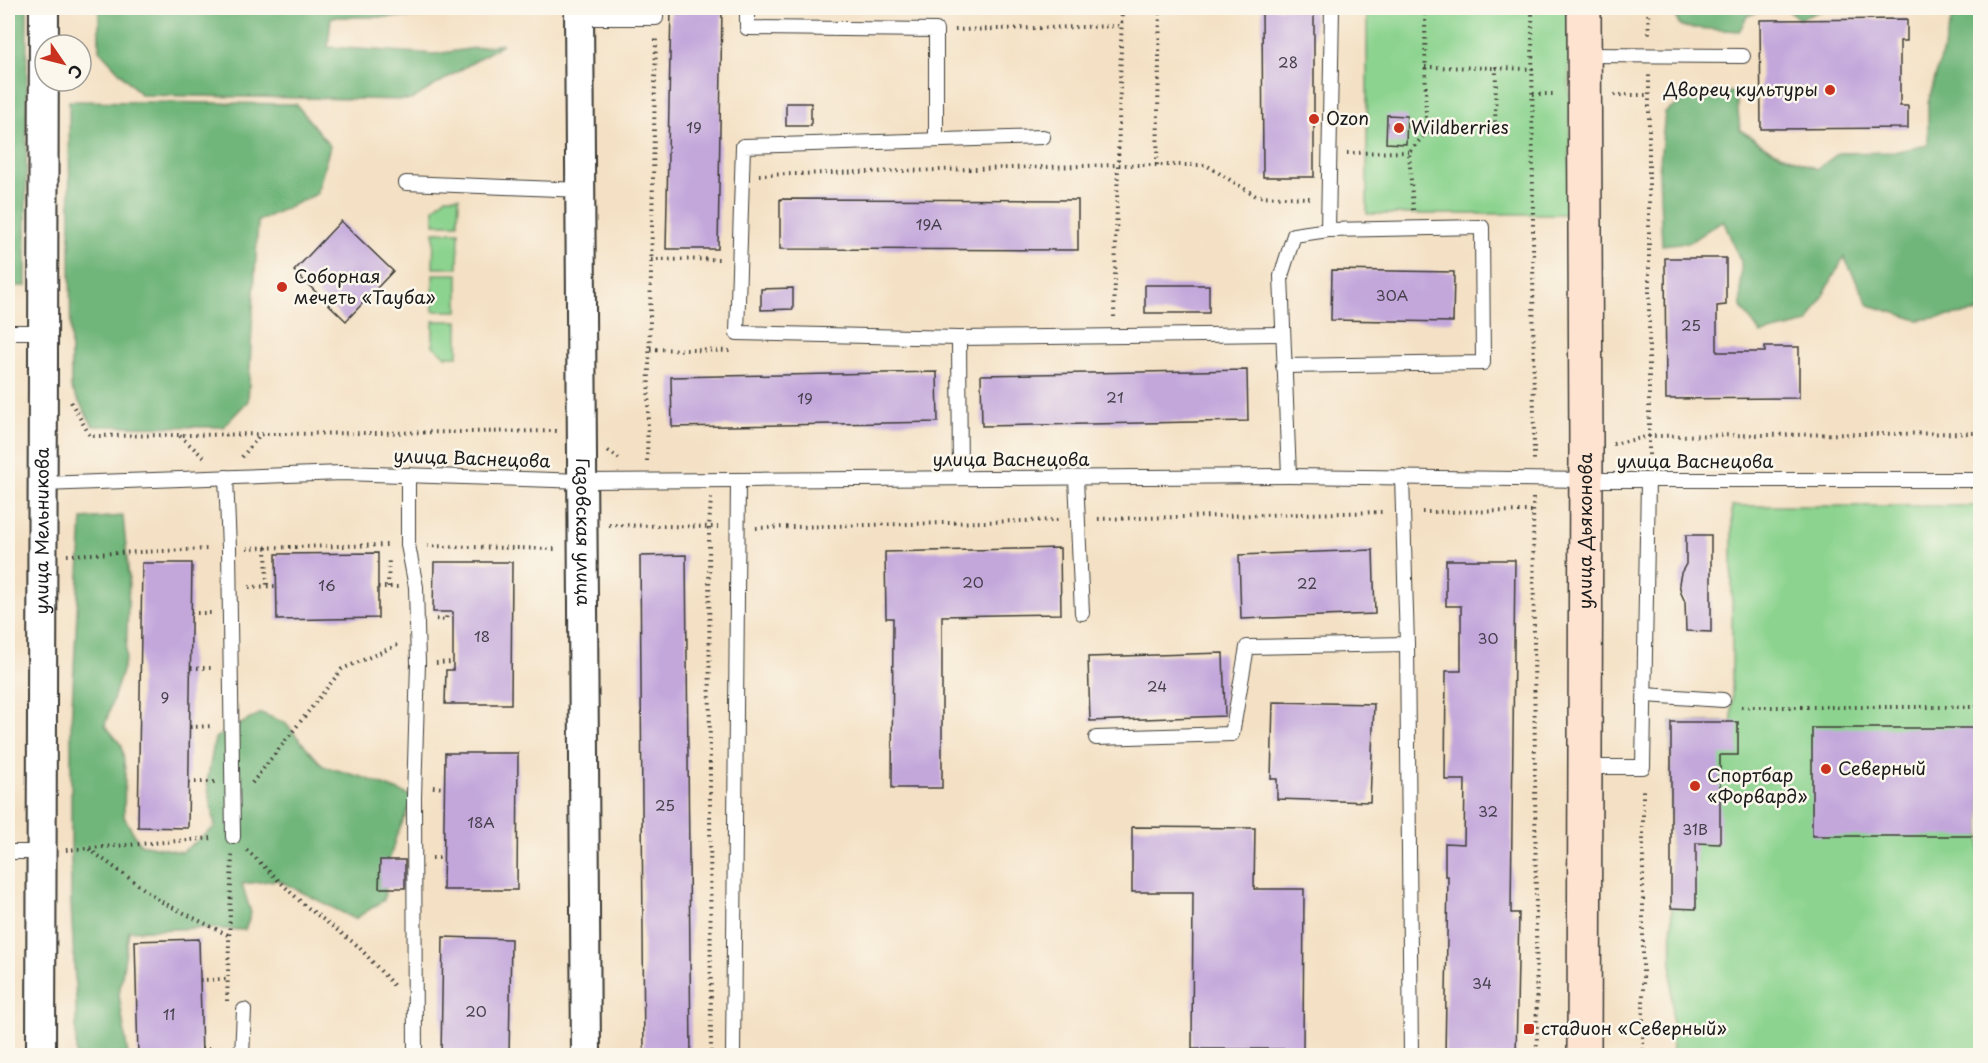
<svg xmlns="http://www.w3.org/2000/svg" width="1988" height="1063" font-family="'Playpen Sans',sans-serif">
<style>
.green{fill:#8bd38e;stroke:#547855;stroke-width:1.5}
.forest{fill:#70b579;stroke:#46684a;stroke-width:1.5}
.building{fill:#c3a7db}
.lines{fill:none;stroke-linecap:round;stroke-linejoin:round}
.lane-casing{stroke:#3c3a35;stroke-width:16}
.street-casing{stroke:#3c3a35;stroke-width:32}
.secondary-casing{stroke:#3c3a35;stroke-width:36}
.path{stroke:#3c3a35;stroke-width:4;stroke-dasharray:1.5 4.5;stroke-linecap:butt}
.lane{stroke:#fff;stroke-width:14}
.street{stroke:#fff;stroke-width:28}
.secondary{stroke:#fee3d1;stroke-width:33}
.poi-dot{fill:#c8321e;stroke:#fbf7ec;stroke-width:2}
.labels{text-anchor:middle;stroke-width:5;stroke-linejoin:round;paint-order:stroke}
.number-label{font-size:15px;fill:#463f4c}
.poi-label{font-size:18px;fill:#1c1c1c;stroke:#fbf7ec;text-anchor:start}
.street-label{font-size:18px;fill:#1c1c1c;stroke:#fbf7ec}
</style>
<rect width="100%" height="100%" fill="#fbf7ec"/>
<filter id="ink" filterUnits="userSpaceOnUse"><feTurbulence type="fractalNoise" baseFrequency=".0167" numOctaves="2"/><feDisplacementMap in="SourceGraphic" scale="12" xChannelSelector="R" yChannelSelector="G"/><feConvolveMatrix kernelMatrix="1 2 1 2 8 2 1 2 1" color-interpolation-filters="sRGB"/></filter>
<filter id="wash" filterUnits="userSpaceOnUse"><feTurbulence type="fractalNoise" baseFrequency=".008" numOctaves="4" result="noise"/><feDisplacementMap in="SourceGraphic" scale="24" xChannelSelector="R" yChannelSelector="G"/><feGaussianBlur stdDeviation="1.35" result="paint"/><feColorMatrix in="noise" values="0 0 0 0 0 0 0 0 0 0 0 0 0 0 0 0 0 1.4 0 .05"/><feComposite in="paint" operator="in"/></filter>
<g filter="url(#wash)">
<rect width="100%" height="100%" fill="#f4e1c5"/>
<g class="green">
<path d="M1367,8H1569L1570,214H1367Z"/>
<path d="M446,197H459L458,224H434V208Z"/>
<path d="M434,232H459L458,268H433Z"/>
<rect x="433" y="274" width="25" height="37"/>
<path d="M433,321H458V356H446L433,346Z"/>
<path d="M1732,506H1980V1055H1672L1671,722H1732Z"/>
</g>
<g class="forest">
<path d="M8,8H27L26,286H8Z"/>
<path d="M99,8H459L421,17H331L328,47L435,54L503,44L411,100L141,95L99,50Z"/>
<path d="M1670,8H1769L1747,16L1740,31L1681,27Z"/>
<path d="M1785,8H1829L1799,19Z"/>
<path d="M1961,8H1980V312L1918,320L1869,305L1844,257L1808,323L1761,334L1741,307V262L1723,220L1690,242L1662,245L1659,171L1665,113L1694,93L1736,92L1740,130L1771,150L1817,169L1839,153L1893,152L1928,145V103L1952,18Z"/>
<path d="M69,101L296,104L330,146L317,194L258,221L248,401L223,427L93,426L71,388Z"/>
<path d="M123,516L129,579L126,658L105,725L122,746L125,770L124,817L140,844L182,852L215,827L207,782L215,738L261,713L285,723L323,766L365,778L414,797L396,837L389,861L384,900L355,919L278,880L242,884L251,913L245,930L200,928L129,931L119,995L128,1055L76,1056V1002L71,904V724L82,519Z"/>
</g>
<g id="blocks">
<g class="building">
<path d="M671,8H722L718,249H666Z"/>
<path d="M1262,8H1314V177H1263Z"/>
<path d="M1907,19V41H1900V106H1908V128L1761,129L1760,20Z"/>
<rect x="786" y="103" width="25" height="23"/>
<path d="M1387,115L1407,116L1406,144L1386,143Z"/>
<path d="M780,199L1078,200V250L780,249Z"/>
<path d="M341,221L393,271L346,321L294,271Z"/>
<path d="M1665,258H1726V305L1717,306V352H1765V347H1799V398L1666,399Z"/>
<path d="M1332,270L1454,272L1453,322L1331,320Z"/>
<rect x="1145" y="285" width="64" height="28"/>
<path d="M793,288V309L761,310V289Z"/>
<path d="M1247,370L1248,421L982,426L981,375Z"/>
<path d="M937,372L938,422L672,427L671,377Z"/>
<path d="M1686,535H1711V632L1686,631L1685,602L1681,593L1679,583L1681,573L1686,564Z"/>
<path d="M1060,548L1061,614L942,616V788H892L893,618H886L885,552Z"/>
<path d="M1373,550L1375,614L1241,619L1239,555Z"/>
<path d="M378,553V618L277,620L276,554Z"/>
<path d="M686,555L691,1056H644L640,556Z"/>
<path d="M1446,560H1515L1511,913H1519L1516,1056H1445L1448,876H1445V843L1464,844L1465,780H1445L1446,671H1461V606H1446Z"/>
<path d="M434,562H512L511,704H445L446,670H453V612H433Z"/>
<path d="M142,563H192L188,828L138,827Z"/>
<path d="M1223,653L1225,716L1090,721L1088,657Z"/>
<path d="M1273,702L1374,704L1370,802L1277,799V779H1271Z"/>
<path d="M1671,722H1738V755H1720V844L1696,843V909L1671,908Z"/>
<rect x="1812" y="728" width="168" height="108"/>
<path d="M445,753H518L517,890H443Z"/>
<path d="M1132,827L1255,828L1254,889H1304L1303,1049H1192L1193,892H1132Z"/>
<path d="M380,860H405V888H379Z"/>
<path d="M443,937L511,939L509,1056H441Z"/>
<path d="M199,939L202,1056H138L135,941Z"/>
</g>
</g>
</g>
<g filter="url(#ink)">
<use href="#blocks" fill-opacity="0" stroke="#3c3a35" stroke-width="1.5"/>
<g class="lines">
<defs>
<g id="lane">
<path d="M747,8V28L936,30V139"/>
<path d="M579,18H656V8"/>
<path d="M1584,55L1743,56"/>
<path d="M1043,137L743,146L737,333L959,338L1282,334"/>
<path d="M406,183L582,190"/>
<path d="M8,332H43"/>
<path d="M959,338L960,478"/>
<path d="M1283,366L1483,363L1482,227L1328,230"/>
<path d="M408,475V545L416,587L418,663L414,797L415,1056"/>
<path d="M1289,476L1281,276L1294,235L1328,230L1332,8"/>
<path d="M226,477L229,548L233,837"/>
<path d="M1402,477L1407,644L1411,1056"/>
<path d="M1076,478L1082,613"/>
<path d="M43,484L342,473L583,481L1289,476L1586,480H1980"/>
<path d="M1645,695L1723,700"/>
<path d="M1096,738L1232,734L1247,647L1407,644"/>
<path d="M1585,767H1643L1648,480"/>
<path d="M8,852H42"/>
<path d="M242,1056L244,1010"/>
<path d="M733,1056L738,480"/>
</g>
<g id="street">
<path id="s1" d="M579,8L586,1056"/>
<path id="s2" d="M41,1056L44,8"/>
</g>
<g id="secondary">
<path id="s3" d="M1584,1056L1586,449L1584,8"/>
</g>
</defs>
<use href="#lane" class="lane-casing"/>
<use href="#street" class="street-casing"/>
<use href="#secondary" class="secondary-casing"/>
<g class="path">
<path d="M1425,8L1426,133L1495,132L1496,68L1533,69"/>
<path d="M1532,8L1534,461"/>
<path d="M1648,8L1649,38"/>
<path d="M955,30L1121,26"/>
<path d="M1425,67L1496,68"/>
<path d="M1533,94H1555"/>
<path d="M1614,95H1649"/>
<path d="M1347,153L1409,152"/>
<path d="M1157,165L1160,8"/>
<path d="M759,175L1118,165H1206L1256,196L1310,198"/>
<path d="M1413,210L1409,152L1426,133"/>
<path d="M651,260L722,259"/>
<path d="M1114,317L1122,8"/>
<path d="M650,349L730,351"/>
<path d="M71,402L90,436L557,431"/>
<path d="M180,436L206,459"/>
<path d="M1613,444L1650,436L1980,433"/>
<path d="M608,451L621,460"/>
<path d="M242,457L260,435"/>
<path d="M647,461L656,37"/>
<path d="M1649,461V73"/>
<path d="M8,464V350"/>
<path d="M711,498L709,527L711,1052"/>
<path d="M1533,498L1537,1056"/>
<path d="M1422,512L1533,511"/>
<path d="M1098,519L1384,512"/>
<path d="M609,525L718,527"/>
<path d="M756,528L1060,520"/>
<path d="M427,546L557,549"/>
<path d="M266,547L267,586"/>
<path d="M247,548L389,545"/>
<path d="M67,555L209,549"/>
<path d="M249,587L277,586"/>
<path d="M378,587H398"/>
<path d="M388,587L389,558"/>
<path d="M191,613H211"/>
<path d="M436,619L446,620L447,612"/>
<path d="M436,663L453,662"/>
<path d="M191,668H211"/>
<path d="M1741,707H1980"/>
<path d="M190,727L213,726"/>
<path d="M189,782H215"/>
<path d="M252,783L342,669L400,644"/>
<path d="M433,787L445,788"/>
<path d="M89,849L162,902L230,936"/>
<path d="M66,850L214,838"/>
<path d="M247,850L303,904L358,946L395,987"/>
<path d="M432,858H444"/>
<path d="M200,980L228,979"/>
<path d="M227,1001L232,855"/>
<path d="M202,1049H225"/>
<path d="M1643,1056V786"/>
</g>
<use href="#lane" class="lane"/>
<use href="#street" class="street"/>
<use href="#secondary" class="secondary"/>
</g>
</g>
<g class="poi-dot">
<circle cx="1830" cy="90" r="6"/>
<circle cx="1314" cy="119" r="6"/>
<circle cx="1399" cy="128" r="6"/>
<circle cx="282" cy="287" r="6"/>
<circle cx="1826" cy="769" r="6"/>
<circle cx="1695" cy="786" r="6"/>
<rect x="1523" y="1023" width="12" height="12" rx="3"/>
</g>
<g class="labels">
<g class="number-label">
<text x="1288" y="68">28</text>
<text x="694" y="133">19</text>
<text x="929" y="230">19А</text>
<text x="1392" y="301">30А</text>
<text x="1691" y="331">25</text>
<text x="1115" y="403">21</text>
<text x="805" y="404">19</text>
<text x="973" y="588">20</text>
<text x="1307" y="589">22</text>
<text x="327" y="591">16</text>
<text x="482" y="642">18</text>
<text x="1488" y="644">30</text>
<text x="1157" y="692">24</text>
<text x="165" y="703">9</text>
<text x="665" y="811">25</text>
<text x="1488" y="817">32</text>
<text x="481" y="828">18А</text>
<text x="1695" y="835">31В</text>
<text x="1482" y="989">34</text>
<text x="476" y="1017">20</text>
<text x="169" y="1020">11</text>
</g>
<g class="poi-label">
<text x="1818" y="96" text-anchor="end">Дворец культуры</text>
<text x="1326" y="125">Ozon</text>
<text x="1411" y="134">Wildberries</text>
<text x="294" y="283">Соборная<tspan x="294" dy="21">мечеть «Тауба»</tspan></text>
<text x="1838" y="775">Северный</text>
<text x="1707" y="782">Спортбар<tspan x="1707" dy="21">«Форвард»</tspan></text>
<text x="1541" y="1035">стадион «Северный»</text>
</g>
<g class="street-label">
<text transform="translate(472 459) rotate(2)" y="6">улица Васнецова</text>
<text x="1011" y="466">улица Васнецова</text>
<text x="1695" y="468">улица Васнецова</text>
<text dy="6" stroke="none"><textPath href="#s2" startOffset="525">улица Мельникова</textPath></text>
<text dy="6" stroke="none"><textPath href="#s1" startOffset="524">Газовская улица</textPath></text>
<text dy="6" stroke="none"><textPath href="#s3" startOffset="525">улица Дьяконова</textPath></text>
</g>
</g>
<rect width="1988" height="1063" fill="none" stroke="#fbf7ec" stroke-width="30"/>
<g transform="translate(63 63) rotate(125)"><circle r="28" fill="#fbf7ec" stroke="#a29f99" stroke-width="1.5"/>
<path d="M0-4.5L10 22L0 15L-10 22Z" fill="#c8321e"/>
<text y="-9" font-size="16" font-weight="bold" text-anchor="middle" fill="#1c1c1c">С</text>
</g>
</svg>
